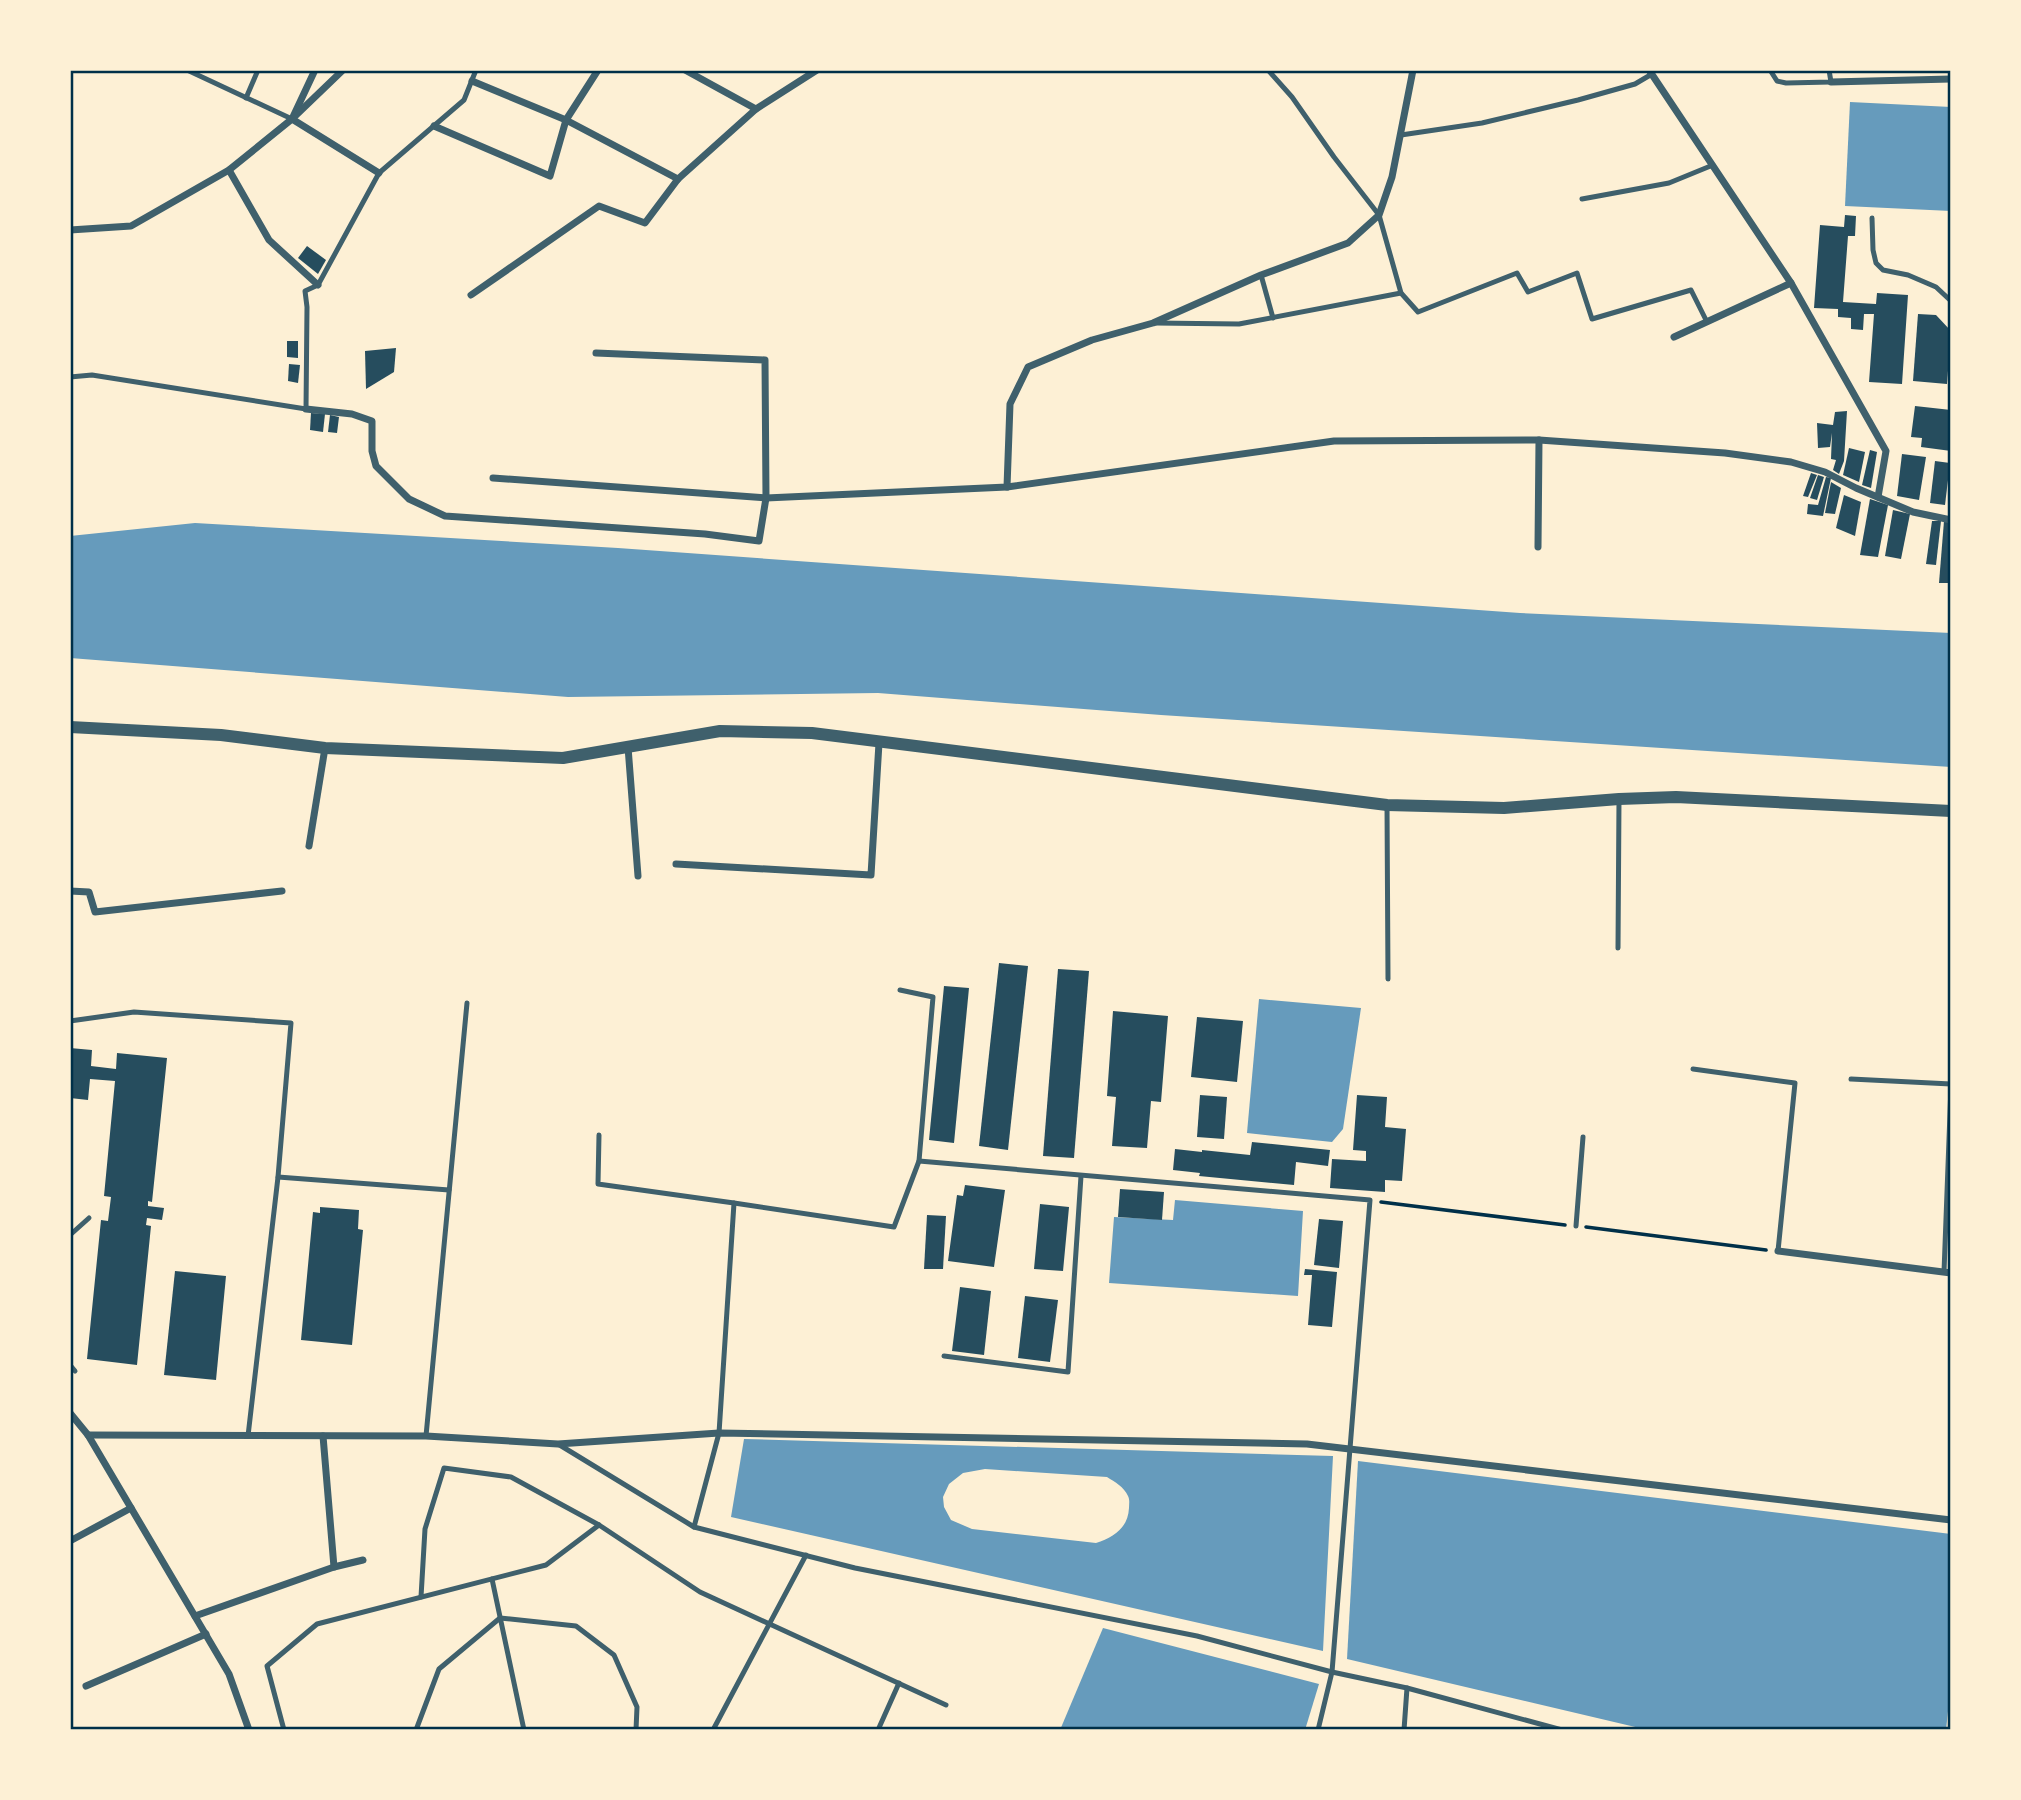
<svg xmlns="http://www.w3.org/2000/svg" width="2021" height="1800" font-family="Quicksand,sans-serif">
<style>
.water{fill:#669bbc;fill-rule:evenodd}
.building{fill:#264d5e}
.lines{fill:none;stroke-linecap:round;stroke-linejoin:round}
.path{stroke:#003049;stroke-width:3.5}
.service{stroke:#3f606c;stroke-width:5}
.minor{stroke:#3f606c;stroke-width:7}
.tertiary{stroke:#3f606c;stroke-width:12}
.neatline{fill:none;stroke:#003049;stroke-width:2.5}
</style>
<rect width="100%" height="100%" fill="#fdf0d5"/>
<g class="water">
<path d="M1850,102L1951,107V211L1845,206Z"/>
<path d="M195,523L618,548L1520,613L1951,633V767L1161,715L878,693L568,697L70,658V536Z"/>
<path d="M1259,999L1361,1008L1343,1129L1332,1142L1247,1133Z"/>
<path d="M1175,1200L1303,1211L1298,1296L1109,1283L1114,1217L1173,1220Z"/>
<path d="M744,1439L1333,1456L1323,1651L731,1517ZM985,1469L1107,1477C1115,1482 1124,1487 1128,1496C1130,1500 1129,1504 1129,1508C1128,1528 1114,1537 1096,1543L972,1529L951,1520L944,1507L943,1497L949,1484L963,1473Z"/>
<path d="M1358,1461L1951,1534V1683L1946,1730H1648L1347,1659Z"/>
<path d="M1103,1628L1319,1684L1305,1730H1060Z"/>
</g>
<g class="building">
<path d="M1845,215L1856,216L1855,236H1848L1843,302L1876,304L1877,293L1908,295L1902,384L1869,382L1874,314H1864L1863,330L1851,329V318L1838,317V309L1814,308L1820,225L1844,227Z"/>
<path d="M307,246L326,260L318,274L298,258Z"/>
<path d="M1918,314L1936,315L1951,331L1947,384L1913,381Z"/>
<path d="M287,341H298V358L287,357Z"/>
<path d="M396,348L394,372L366,389L365,351Z"/>
<path d="M289,364L300,365L298,383L288,381Z"/>
<path d="M1915,406L1951,410V451L1921,447L1922,438L1911,437Z"/>
<path d="M1847,411L1844,461L1839,474L1833,470L1836,460L1831,459L1832,433L1830,447L1818,448L1817,423L1833,425L1835,412Z"/>
<path d="M311,413L325,414L323,432L310,430Z"/>
<path d="M330,415L339,417L337,433L328,432Z"/>
<path d="M1849,448L1865,452L1859,482L1843,475Z"/>
<path d="M1870,450L1877,452L1871,488L1862,485Z"/>
<path d="M1902,454L1926,457L1919,500L1897,496Z"/>
<path d="M1935,461L1950,463L1945,505L1930,503Z"/>
<path d="M1811,473L1817,475L1808,497L1803,496Z"/>
<path d="M1818,475L1824,477L1817,500L1810,498Z"/>
<path d="M1826,477L1831,478L1823,516L1807,514L1808,504L1818,505Z"/>
<path d="M1831,482L1841,488L1835,514L1825,513Z"/>
<path d="M1844,495L1861,502L1855,536L1836,528Z"/>
<path d="M1870,499L1888,505L1878,557L1860,555Z"/>
<path d="M1893,510L1910,514L1901,559L1885,556Z"/>
<path d="M1932,521H1941L1936,565L1926,564Z"/>
<path d="M1944,521L1951,522V583H1939Z"/>
<path d="M999,963L1028,966L1008,1150L979,1146Z"/>
<path d="M1058,969L1089,971L1074,1158L1043,1156Z"/>
<path d="M944,986L969,988L954,1143L929,1140Z"/>
<path d="M1113,1011L1168,1016L1161,1102L1151,1101L1147,1148L1112,1146L1116,1097L1107,1096Z"/>
<path d="M1197,1017L1243,1021L1237,1082L1191,1077Z"/>
<path d="M70,1048L92,1050L91,1066L116,1069L117,1053L167,1058L152,1202L148,1201V1206L164,1208L162,1220L147,1218L146,1225L151,1226L137,1365L87,1359L101,1220L108,1221L111,1197L104,1196L115,1081L90,1079L88,1100L70,1098Z"/>
<path d="M1200,1095L1227,1097L1224,1139L1197,1137Z"/>
<path d="M1357,1095L1387,1097L1385,1127L1406,1129L1402,1181L1385,1180V1192L1330,1188L1332,1159L1366,1161V1151L1353,1150Z"/>
<path d="M1252,1142L1330,1150L1328,1166L1296,1162L1294,1185L1199,1176L1200,1173L1173,1170L1175,1149L1202,1152V1150L1250,1155Z"/>
<path d="M965,1185L1005,1190L994,1267L948,1261L957,1195L963,1196Z"/>
<path d="M1120,1189L1164,1192L1162,1220L1118,1217Z"/>
<path d="M1040,1204L1069,1207L1063,1271L1034,1269Z"/>
<path d="M320,1207L359,1210L358,1229L363,1230L352,1345L301,1340L313,1212L320,1213Z"/>
<path d="M927,1215L946,1216L943,1269H924Z"/>
<path d="M1319,1219L1343,1221L1339,1268L1314,1265Z"/>
<path d="M1305,1269L1337,1272L1332,1327L1308,1325L1312,1275H1304Z"/>
<path d="M175,1271L226,1276L216,1380L164,1375Z"/>
<path d="M960,1287L991,1291L984,1355L952,1351Z"/>
<path d="M1025,1296L1058,1300L1050,1362L1018,1358Z"/>
</g>
<g class="lines">
<g class="path">
<path d="M1381,1202L1565,1225"/>
<path d="M1586,1227L1766,1250"/>
</g>
<g class="service">
<path d="M187,70L292,119"/>
<path d="M1268,70L1292,97L1334,157L1379,215L1401,293L1418,312L1517,273L1528,292L1577,273L1592,319L1691,290L1707,322"/>
<path d="M1770,70L1777,81L1786,83L1831,82L1829,70"/>
<path d="M246,98L258,70"/>
<path d="M1401,135L1482,123L1578,100L1635,84L1652,74"/>
<path d="M1582,199L1669,183L1713,165"/>
<path d="M1872,218L1873,250L1876,263L1883,270L1908,275L1936,287L1951,301"/>
<path d="M1261,275L1273,318"/>
<path d="M1155,323L1239,324L1401,293"/>
<path d="M70,377L92,375L306,409L307,307L305,291L318,285L379,173L464,100L476,70"/>
<path d="M1387,805L1388,979"/>
<path d="M1618,948L1619,799"/>
<path d="M70,1021L134,1012L291,1023L278,1177L248,1436"/>
<path d="M1693,1069L1795,1083L1778,1251"/>
<path d="M1851,1079L1951,1084"/>
<path d="M599,1135L598,1184L734,1203L719,1433L694,1527"/>
<path d="M919,1161L1370,1200L1332,1672L1318,1730"/>
<path d="M278,1177L449,1190"/>
<path d="M734,1203L894,1227L919,1161L933,997L900,990"/>
<path d="M1576,1226L1583,1137"/>
<path d="M70,1235L89,1218"/>
<path d="M1944,1272L1951,1086"/>
<path d="M944,1356L1068,1372L1081,1176"/>
<path d="M70,1365L75,1371"/>
<path d="M426,1436L467,1003"/>
<path d="M558,1444L694,1527L855,1568L1197,1636L1332,1672L1407,1688L1562,1730"/>
<path d="M492,1579L524,1730"/>
<path d="M421,1597L425,1529L444,1468L511,1477L599,1525L700,1592L946,1705"/>
<path d="M284,1730L267,1666L317,1624L546,1565L599,1525"/>
<path d="M416,1730L439,1669L500,1618L576,1626L614,1655L637,1707L636,1730"/>
<path d="M713,1730L806,1555"/>
<path d="M878,1730L899,1683"/>
<path d="M1404,1730L1407,1688"/>
</g>
<g class="minor">
<path d="M315,70L292,119L379,173"/>
<path d="M685,70L756,109L817,70"/>
<path d="M1649,70L1791,283L1886,451L1878,497"/>
<path d="M472,81L566,120L678,179"/>
<path d="M1831,82L1951,79"/>
<path d="M434,126L550,176L566,120L598,70"/>
<path d="M229,170L269,240L318,285"/>
<path d="M70,230L131,226L229,170L292,119L343,70"/>
<path d="M471,295L599,206L645,223L678,179L756,109"/>
<path d="M1674,337L1791,283"/>
<path d="M306,409L352,414L372,421V451L376,466L409,499L445,516L705,534L759,541L766,498L765,360L596,353"/>
<path d="M493,478L766,498L1007,487L1334,441L1539,440L1725,453L1791,462L1825,472L1856,488L1913,512L1951,520"/>
<path d="M1007,487L1010,404L1028,367L1092,340L1153,323L1261,275L1348,243L1379,215L1392,177L1413,70"/>
<path d="M1538,547L1539,440"/>
<path d="M628,747L638,876"/>
<path d="M309,846L325,748"/>
<path d="M676,864L871,875L879,743"/>
<path d="M70,891L89,892L95,912L282,891"/>
<path d="M1778,1251L1951,1273"/>
<path d="M70,1413L88,1435L229,1674L249,1730"/>
<path d="M88,1435L426,1436L558,1444L719,1433L1307,1444L1951,1520"/>
<path d="M323,1436L334,1567"/>
<path d="M70,1541L131,1508"/>
<path d="M195,1616L334,1567L363,1560"/>
<path d="M86,1686L206,1634"/>
</g>
<path class="tertiary" d="M70,727L221,735L325,748L563,758L720,731L812,733L1387,805L1504,808L1619,799L1676,797L1951,811"/>
</g>
<rect width="2021" height="1800" fill="none" stroke="#fdf0d5" stroke-width="144"/>
<rect x="72" y="72" width="1877" height="1656" class="neatline"/>
</svg>
